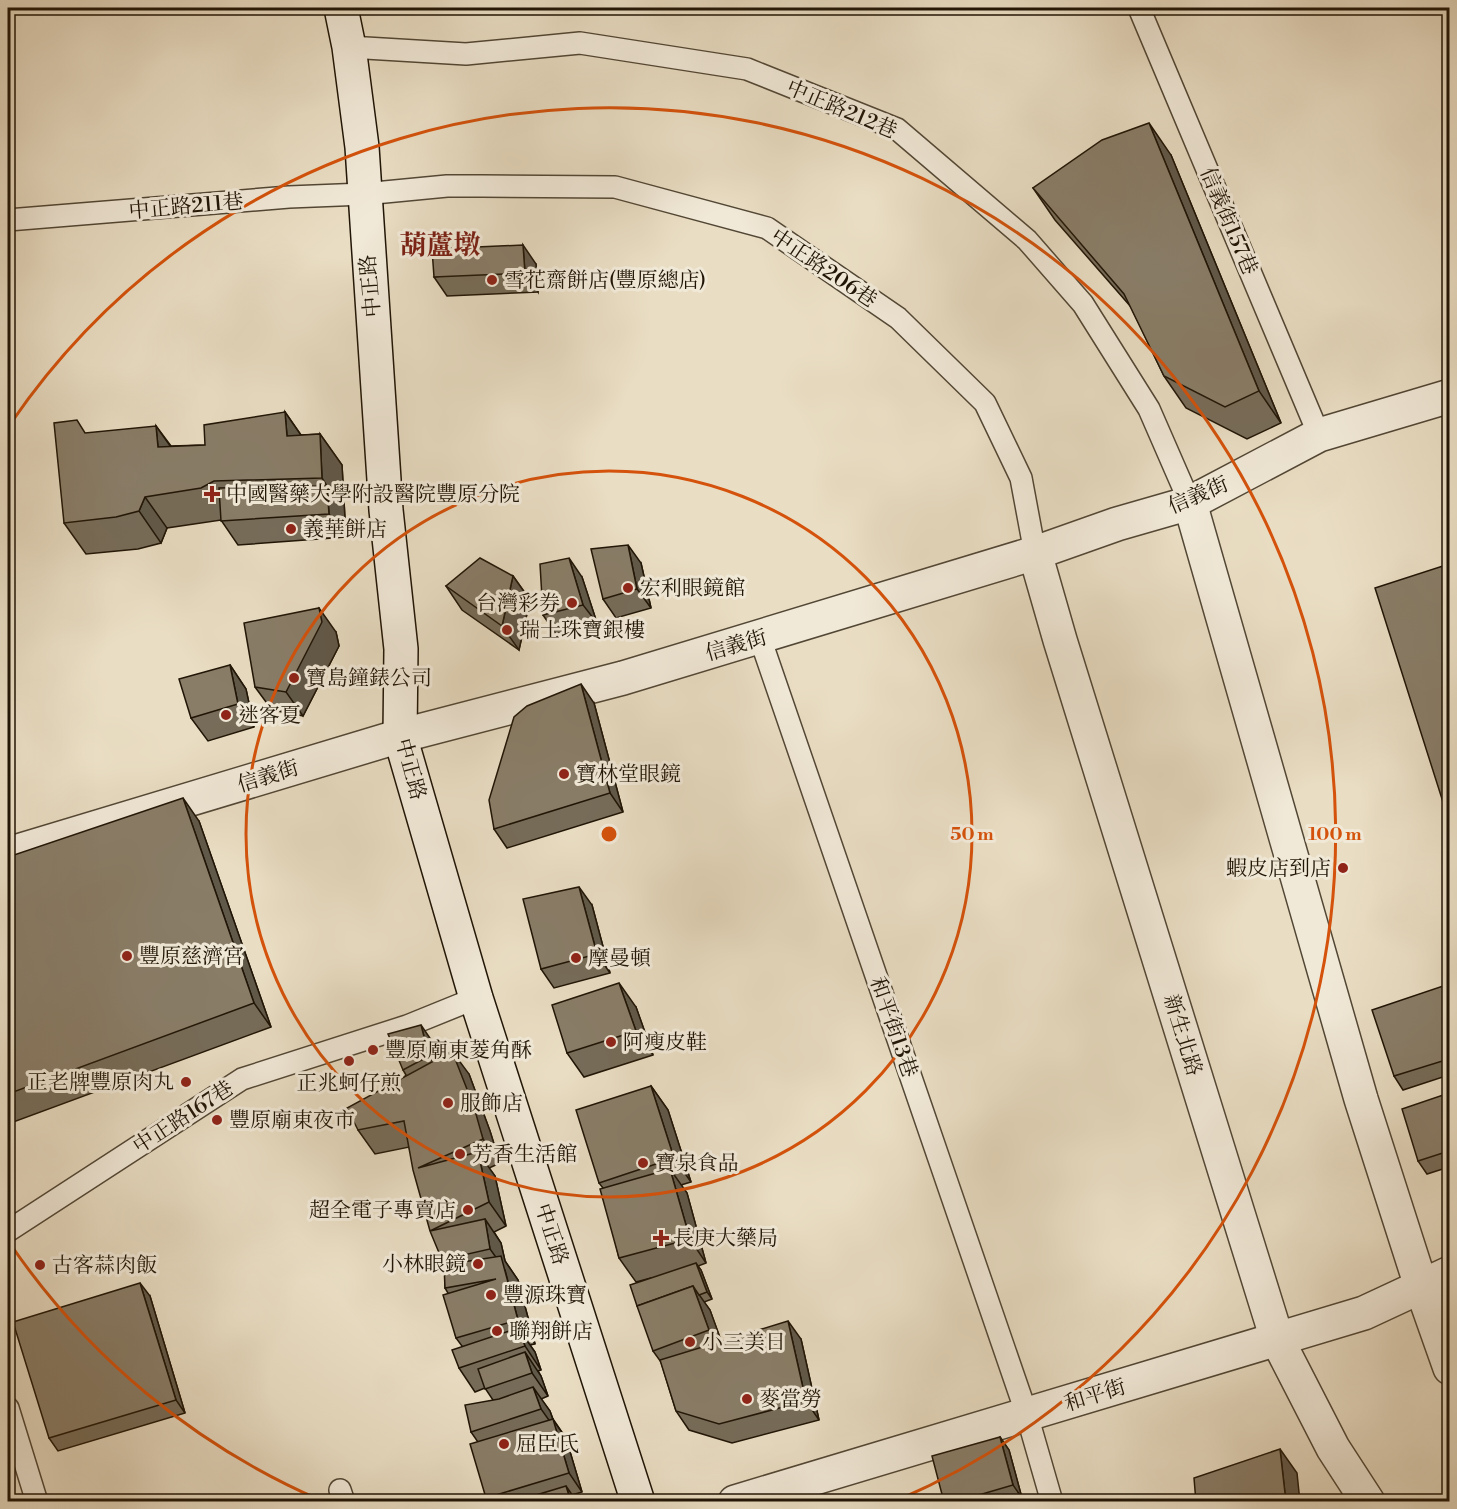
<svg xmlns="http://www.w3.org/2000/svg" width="1457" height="1509" font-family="'Libre Bodoni','Noto Serif TC',serif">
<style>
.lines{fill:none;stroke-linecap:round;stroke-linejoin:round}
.lane-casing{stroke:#524735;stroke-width:24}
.street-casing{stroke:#524735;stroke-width:36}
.secondary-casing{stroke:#201506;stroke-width:36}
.lane{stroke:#f1e9d8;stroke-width:21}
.street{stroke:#f1e9d8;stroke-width:33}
.secondary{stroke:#f1e9d8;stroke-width:33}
.wall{fill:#766c59;stroke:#201506;stroke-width:1.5}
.shaded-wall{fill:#605849;stroke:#201506;stroke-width:1.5}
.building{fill:#897d68;stroke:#201506;stroke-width:1.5}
.ring{fill:none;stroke:#d4520b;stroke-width:3}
.poi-dot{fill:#8f2418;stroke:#f1e9d8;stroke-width:2}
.labels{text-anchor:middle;stroke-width:6;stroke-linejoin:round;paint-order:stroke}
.street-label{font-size:21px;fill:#201506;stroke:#f1e9d8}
.poi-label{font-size:21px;fill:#201506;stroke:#f1e9d8;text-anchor:start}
.district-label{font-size:27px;font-weight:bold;fill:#7a1f14;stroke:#f1e9d8}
.centre{fill:#d4520b;stroke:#f1e9d8;stroke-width:3}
.ring-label{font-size:18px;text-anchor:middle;font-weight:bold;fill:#d4520b;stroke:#f1e9d8;stroke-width:6;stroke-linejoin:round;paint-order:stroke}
</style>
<rect width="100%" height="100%" fill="#e9ddc3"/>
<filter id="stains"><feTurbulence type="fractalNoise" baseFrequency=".00333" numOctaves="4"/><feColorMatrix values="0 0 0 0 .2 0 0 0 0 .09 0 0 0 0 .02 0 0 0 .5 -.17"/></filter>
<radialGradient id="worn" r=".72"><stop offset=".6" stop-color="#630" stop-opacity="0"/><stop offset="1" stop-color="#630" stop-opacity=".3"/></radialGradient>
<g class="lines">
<defs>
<g id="lane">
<path d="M1139,8L1319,435"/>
<path d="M349,47L466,54L580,43L747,69L897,129L1027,240L1083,304L1149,409L1190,503"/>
<path d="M8,220L289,197L364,194L447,186H482L615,187L767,228L898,318L985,403L1021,478L1035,553"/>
<path d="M760,638L1027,1415L1052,1502"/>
<path d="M8,1231L242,1079L407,1026L476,998"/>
<path d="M8,1408L37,1502"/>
<path d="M340,1490L344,1502"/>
</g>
<g id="street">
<path d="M1190,503L1361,1099L1421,1286L1450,1368"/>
<path d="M1035,553L1060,640L1277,1339L1333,1448L1368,1502"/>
<path d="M8,854L400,736L623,678L1035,553L1117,524L1190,503L1319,435L1450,396"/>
<path d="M735,1502L1364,1313L1450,1273"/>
</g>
<path id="secondary" d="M341,8L349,47L362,147L386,510L401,649L400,736L476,998L638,1502"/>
</defs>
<use href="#lane" class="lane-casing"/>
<use href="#street" class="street-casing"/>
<use href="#secondary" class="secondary-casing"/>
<use href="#lane" class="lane"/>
<use href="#street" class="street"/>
<use href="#secondary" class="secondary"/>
</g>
<g class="wall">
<path d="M1171,155L1281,423L1247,439L1186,408L1164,376L1131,307L1055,220L1033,188Z"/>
<path d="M536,264L538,292L447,296L434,277Z"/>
<path d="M285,412L301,435L320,434L342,465L346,537L238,545L221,520L167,528L161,543L138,549L86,554L64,523L156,426L171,446L205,445Z"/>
<path d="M641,563L651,608L616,618L603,599Z"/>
<path d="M513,576L530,600L519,650L462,610L446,586Z"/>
<path d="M582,577L597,623L556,634L543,615Z"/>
<path d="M336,632L339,646L303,716L272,710L255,687Z"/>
<path d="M230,665L246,689L254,727L208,741L191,718Z"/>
<path d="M594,703L623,812L507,848L494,829Z"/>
<path d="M199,821L271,1027L8,1124V857Z"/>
<path d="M592,905L610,973L554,988L541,969Z"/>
<path d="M1449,984V1075L1403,1090L1394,1076Z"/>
<path d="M636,1007L653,1055L584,1077L567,1053Z"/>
<path d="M434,1044L438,1058L469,1074L490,1131L500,1163L489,1168L495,1176L506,1226L494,1232L501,1243L505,1261L518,1280L535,1344L530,1345L535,1352L541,1370L538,1371L541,1376L548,1396L541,1399L550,1411L553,1419L566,1438L582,1492L572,1495L577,1502H488L486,1498L478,1442L471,1432L493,1400L485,1388L475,1392L459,1368L462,1346L456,1338L448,1293L445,1288V1265L442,1260L409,1147L375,1154L358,1130L406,1075L403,1070Z"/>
<path d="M651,1086L668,1110L691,1182L681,1185L687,1193L706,1263L698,1266L701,1270L712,1299L704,1302L710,1310L721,1341L801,1339L819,1420L732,1443L689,1430L676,1411L661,1362L653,1351L651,1278L636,1282L619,1258L603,1188L599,1183Z"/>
<path d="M1449,1093V1167L1427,1174L1418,1161Z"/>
<path d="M150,1296L185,1413L58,1451L49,1438Z"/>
<path d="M1000,1437L1009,1450L1022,1498L1011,1502H944Z"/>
</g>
<g class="shaded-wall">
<path d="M1149,123L1171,155L1281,423L1259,391Z"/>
<path d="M523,245L536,264L538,292L525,273Z"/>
<path d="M285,412L307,444L287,436Z"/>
<path d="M156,426L178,457L158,447Z"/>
<path d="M320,434L342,465L346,537L329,514L327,486L322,478Z"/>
<path d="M145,497L167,528L161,543L139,511Z"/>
<path d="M628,545L641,563L651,608L637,589Z"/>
<path d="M569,558L582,577L597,623L583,605Z"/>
<path d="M513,576L530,600L519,650L502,626Z"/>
<path d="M319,608L336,632L339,646L303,716L286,692Z"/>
<path d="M230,665L246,689L254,727L238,704Z"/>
<path d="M581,684L594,703L623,812L610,793Z"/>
<path d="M183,798L199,821L271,1027L254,1003Z"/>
<path d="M579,887L592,905L610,973L597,954Z"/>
<path d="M619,983L636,1007L653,1055L636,1031Z"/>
<path d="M421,1025L434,1044L442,1075L429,1056Z"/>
<path d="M452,1051L469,1074L490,1131L500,1163L483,1139Z"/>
<path d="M651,1086L668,1110L691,1182L674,1158Z"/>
<path d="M478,1152L495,1176L506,1226L489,1202Z"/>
<path d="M670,1169L687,1193L706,1263L690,1239Z"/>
<path d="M485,1219L501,1243L505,1261L518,1280L535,1344L518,1320L505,1270L490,1249Z"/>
<path d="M696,1263L701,1270L712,1299L707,1292Z"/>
<path d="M140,1283L150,1296L185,1413L176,1400Z"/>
<path d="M693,1286L710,1310L726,1354L709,1330Z"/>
<path d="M788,1321L801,1339L819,1420L806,1401Z"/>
<path d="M518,1328L535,1352L541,1370L525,1346Z"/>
<path d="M525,1352L541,1376L548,1396L532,1373Z"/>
<path d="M533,1387L550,1411L553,1420L566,1438L582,1492L569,1473L556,1430L541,1409Z"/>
<path d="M1000,1437L1009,1450L1022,1498L1013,1485Z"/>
<path d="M1280,1449L1297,1473L1300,1502H1286Z"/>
<path d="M566,1486L577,1502H571Z"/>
</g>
<g class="building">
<path d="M1149,123L1259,391L1225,407L1164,376L1124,294L1033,188L1102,140Z"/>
<path d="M523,245L525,273L434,277L432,249Z"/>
<path d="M285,412L287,436L320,434L322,478L214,481L201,488L145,497L139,511L116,517L64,523L54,423L77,420L85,433L156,426L158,447L205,445L204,425Z"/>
<path d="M327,486L329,514L221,521L219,488Z"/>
<path d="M628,545L637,589L603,599L591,549Z"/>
<path d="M480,558L513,576L502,626L446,586Z"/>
<path d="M569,558L583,605L543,615L540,564Z"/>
<path d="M1449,564V821L1375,588Z"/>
<path d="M319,608L322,622L286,692L255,687L244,623Z"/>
<path d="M230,665L238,704L191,718L179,679Z"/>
<path d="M581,684L610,793L494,829L489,800L514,717L527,706Z"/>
<path d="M183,798L254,1003L8,1094V857Z"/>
<path d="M579,887L597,954L541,969L523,899Z"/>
<path d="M619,983L636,1031L567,1053L552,1005Z"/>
<path d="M1449,984V1059L1394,1076L1372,1010Z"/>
<path d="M421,1025L429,1056L403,1070L388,1034Z"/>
<path d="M452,1051L474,1107L483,1139L418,1168L478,1152L489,1202L430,1231L485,1219L490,1249L442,1260L430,1231L413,1170L404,1121L358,1130L347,1108Z"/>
<path d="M651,1086L674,1158L599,1183L576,1110Z"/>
<path d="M1449,1093V1151L1418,1161L1402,1109Z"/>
<path d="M670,1169L690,1239L619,1258L600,1189Z"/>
<path d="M501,1256L518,1320L456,1338L443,1295L496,1279L445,1288L444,1265Z"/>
<path d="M696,1263L707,1292L699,1295L693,1286L637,1306L630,1285Z"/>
<path d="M140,1283L176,1400L49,1438L13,1322Z"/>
<path d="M693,1286L709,1330L653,1351L637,1306Z"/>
<path d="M788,1321L806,1401L719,1424L676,1411L660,1360Z"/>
<path d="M518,1328L525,1346L459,1368L452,1350Z"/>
<path d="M525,1352L532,1373L485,1389L478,1369Z"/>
<path d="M533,1387L541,1409L471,1432L465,1405L499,1399Z"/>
<path d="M553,1419L569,1473L486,1498L470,1444Z"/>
<path d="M1000,1437L1013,1485L955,1502H944L932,1456Z"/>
<path d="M1280,1449L1286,1502H1196L1194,1478Z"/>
<path d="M566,1486L571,1502H513Z"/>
<path d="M332,1496L334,1502H315Z"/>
</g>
<g class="ring">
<circle cx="609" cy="834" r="363"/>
<path d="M320 1500A726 726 0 0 1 11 1245M11 423A726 726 0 1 1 898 1500"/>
</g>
<g class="poi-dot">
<circle cx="492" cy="280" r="6"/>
<path d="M209 485h6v6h6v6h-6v6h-6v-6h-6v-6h6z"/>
<circle cx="291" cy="529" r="6"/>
<circle cx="628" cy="588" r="6"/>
<circle cx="572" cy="603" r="6"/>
<circle cx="507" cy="630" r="6"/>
<circle cx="294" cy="678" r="6"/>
<circle cx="226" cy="715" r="6"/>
<circle cx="564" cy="774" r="6"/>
<circle cx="1343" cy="868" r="6"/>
<circle cx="127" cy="956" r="6"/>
<circle cx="576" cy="958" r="6"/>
<circle cx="611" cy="1042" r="6"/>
<circle cx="373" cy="1050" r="6"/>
<circle cx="349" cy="1061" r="6"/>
<circle cx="186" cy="1082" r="6"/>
<circle cx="448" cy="1103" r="6"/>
<circle cx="217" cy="1120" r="6"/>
<circle cx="460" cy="1154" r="6"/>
<circle cx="643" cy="1163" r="6"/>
<circle cx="468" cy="1210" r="6"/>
<path d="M658 1229h6v6h6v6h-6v6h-6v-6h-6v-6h6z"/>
<circle cx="478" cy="1264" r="6"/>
<circle cx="40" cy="1265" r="6"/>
<circle cx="491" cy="1295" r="6"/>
<circle cx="497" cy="1331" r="6"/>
<circle cx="690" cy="1342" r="6"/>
<circle cx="747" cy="1399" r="6"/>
<circle cx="504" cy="1444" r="6"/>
</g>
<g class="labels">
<g class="street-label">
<text transform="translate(842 109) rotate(23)" y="7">中正路212巷</text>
<text transform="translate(186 206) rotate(-5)" y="7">中正路211巷</text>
<text transform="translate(1229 221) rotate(67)" y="7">信義街157巷</text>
<text transform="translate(824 268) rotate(34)" y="7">中正路206巷</text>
<text transform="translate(370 286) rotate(-95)" y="7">中正路</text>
<text transform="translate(1198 495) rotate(-23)" y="7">信義街</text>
<text transform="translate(736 645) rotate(-16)" y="7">信義街</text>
<text transform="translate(411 769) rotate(75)" y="7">中正路</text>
<text transform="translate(268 776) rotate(-17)" y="7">信義街</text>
<text transform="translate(894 1027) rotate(71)" y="7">和平街13巷</text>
<text transform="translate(1183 1035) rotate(73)" y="7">新生北路</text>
<text transform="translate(183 1117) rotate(-33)" y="7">中正路167巷</text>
<text transform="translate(552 1234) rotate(72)" y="7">中正路</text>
<text transform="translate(1095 1395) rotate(-17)" y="7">和平街</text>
</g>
<g class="poi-label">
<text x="504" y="287">雪花齋餅店(豐原總店)</text>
<text x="226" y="501">中國醫藥大學附設醫院豐原分院</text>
<text x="303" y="536">義華餅店</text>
<text x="640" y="595">宏利眼鏡館</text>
<text x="560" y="610" text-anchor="end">台灣彩券</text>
<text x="519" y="637">瑞士珠寶銀樓</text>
<text x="306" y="685">寶島鐘錶公司</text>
<text x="238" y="722">迷客夏</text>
<text x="576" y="781">寶林堂眼鏡</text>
<text x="1331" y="875" text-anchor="end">蝦皮店到店</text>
<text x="139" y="963">豐原慈濟宮</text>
<text x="588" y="965">摩曼頓</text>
<text x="623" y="1049">阿瘦皮鞋</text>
<text x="385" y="1057">豐原廟東菱角酥</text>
<text x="174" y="1089" text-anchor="end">正老牌豐原肉丸</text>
<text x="349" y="1090" text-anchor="middle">正兆蚵仔煎</text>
<text x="460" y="1110">服飾店</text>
<text x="229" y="1127">豐原廟東夜市</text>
<text x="472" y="1161">芳香生活館</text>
<text x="655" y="1170">寶泉食品</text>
<text x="456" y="1217" text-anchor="end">超全電子專賣店</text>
<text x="673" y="1245">長庚大藥局</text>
<text x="466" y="1271" text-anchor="end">小林眼鏡</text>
<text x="52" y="1272">古客蒜肉飯</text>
<text x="503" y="1302">豐源珠寶</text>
<text x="509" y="1338">聯翔餅店</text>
<text x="702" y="1349">小三美日</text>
<text x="759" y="1406">麥當勞</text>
<text x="516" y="1451">屈臣氏</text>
</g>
<g class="district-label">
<text x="440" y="254">葫蘆墩</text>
</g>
</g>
<circle cx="609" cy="834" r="9" class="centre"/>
<g class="ring-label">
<text x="972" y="840">50 m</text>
<text x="1335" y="840">100 m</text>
</g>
<rect width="1457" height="1509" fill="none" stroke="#e9ddc3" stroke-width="30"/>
<rect x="9" y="9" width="1439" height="1491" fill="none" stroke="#201506" stroke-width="3"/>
<rect x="15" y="15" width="1427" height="1479" fill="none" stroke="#201506" stroke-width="1.5"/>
<rect width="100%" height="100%" filter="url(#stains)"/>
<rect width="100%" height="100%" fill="url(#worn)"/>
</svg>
